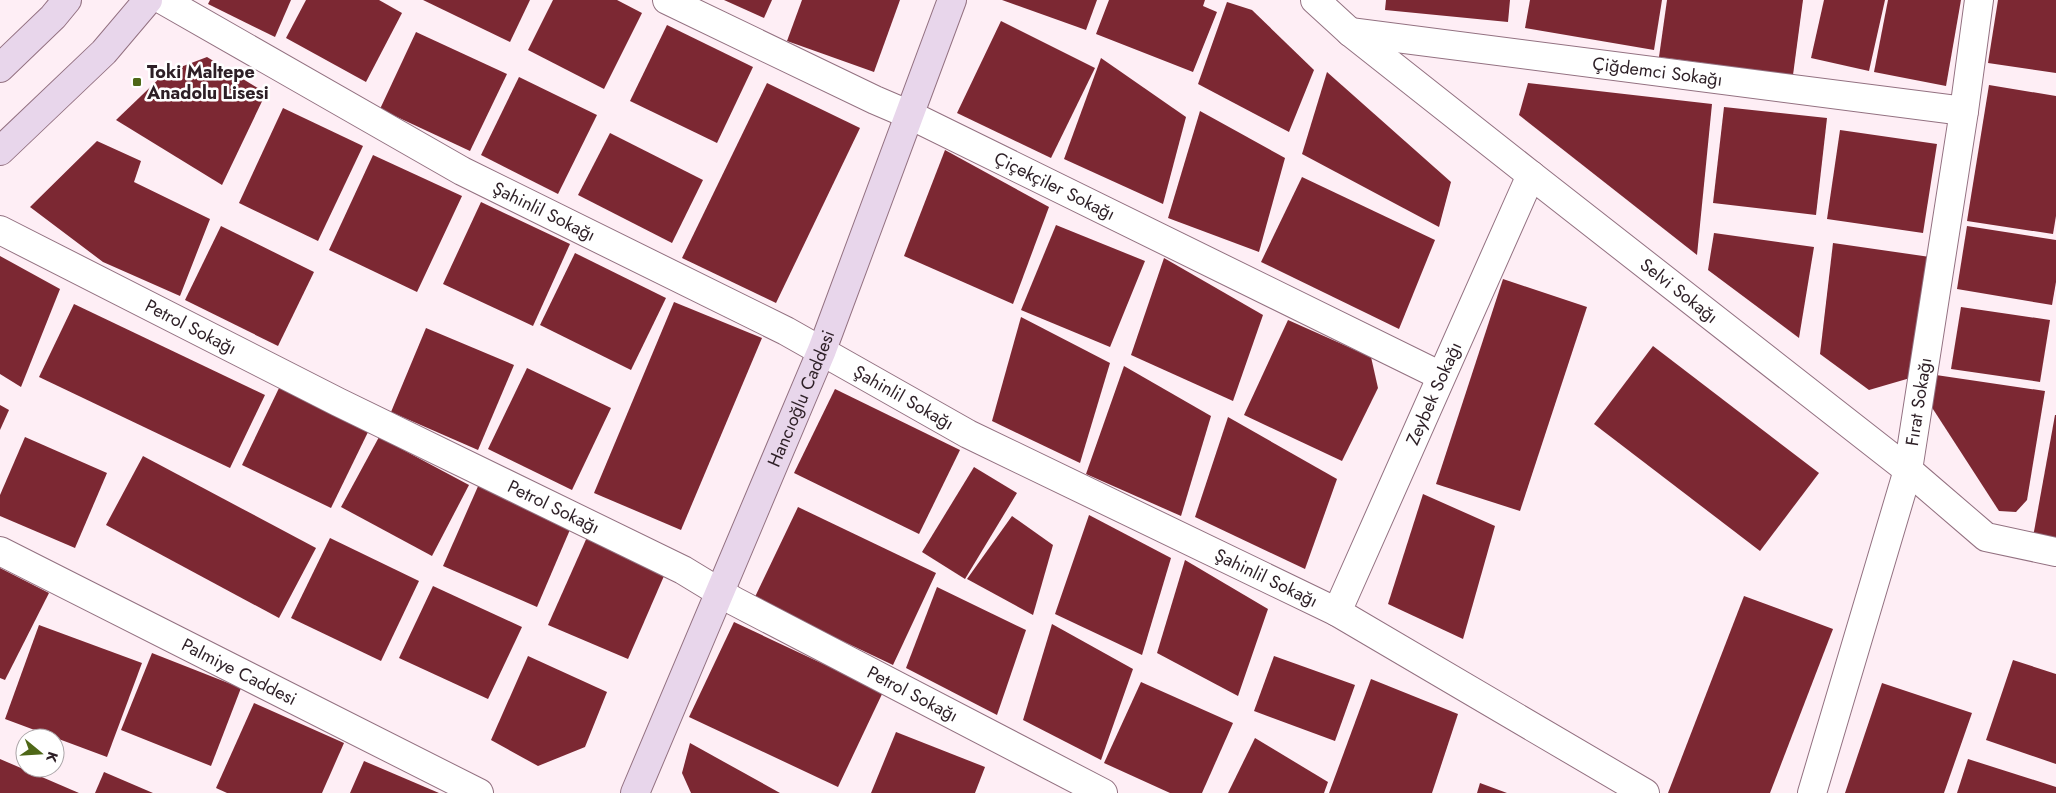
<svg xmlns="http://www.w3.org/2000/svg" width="2056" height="793" font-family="Jost,sans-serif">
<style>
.building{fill:#7c2833}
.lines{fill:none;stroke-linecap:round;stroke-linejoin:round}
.street-casing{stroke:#937181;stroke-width:30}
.secondary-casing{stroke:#937181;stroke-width:30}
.street{stroke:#fff;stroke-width:28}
.secondary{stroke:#e8d6eb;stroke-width:28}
.poi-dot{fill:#4e6717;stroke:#fff;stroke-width:2}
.labels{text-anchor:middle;stroke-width:5;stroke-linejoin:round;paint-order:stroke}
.poi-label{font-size:18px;font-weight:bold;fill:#2d1f26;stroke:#fff;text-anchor:start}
.street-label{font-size:18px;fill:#2d1f26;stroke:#fff}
</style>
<rect width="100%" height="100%" fill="#feeef5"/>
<g class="building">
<path d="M210,0H291L275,37L208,4Z"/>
<path d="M306,0H379L402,13L366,82L286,38Z"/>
<path d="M423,0H530L510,42Z"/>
<path d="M553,0H617L642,13L604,89L528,50Z"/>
<path d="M724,0H772L764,18Z"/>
<path d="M802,0H900L874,72L787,41Z"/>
<path d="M1002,0H1097L1086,30Z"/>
<path d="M1109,0H1205L1203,6L1217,12L1193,72L1096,34Z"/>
<path d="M1386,0H1510L1508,22L1385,10Z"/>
<path d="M1530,0H1662L1654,50L1525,28Z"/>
<path d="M1667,0H1803L1793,75L1659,57Z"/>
<path d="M1824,0H1885L1869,71L1811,58Z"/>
<path d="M1888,0H1961L1946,86L1874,72Z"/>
<path d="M1998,0H2056V73L1988,63Z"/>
<path d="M1227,2L1252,10L1314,70L1289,132L1198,84Z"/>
<path d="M1001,21L1095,68L1051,158L957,113Z"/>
<path d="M667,25L753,67L717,143L630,101Z"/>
<path d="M416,32L507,74L470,151L380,109Z"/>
<path d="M207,57L266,93L222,185L116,120L165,73Z"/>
<path d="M1101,58L1186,117L1163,204L1064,159Z"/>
<path d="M1327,72L1451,182L1439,227L1302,154Z"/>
<path d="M519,77L597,115L558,194L481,155Z"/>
<path d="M767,83L860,128L776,303L682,258Z"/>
<path d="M1528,83L1712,104L1697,255L1519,115Z"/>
<path d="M1989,85L2056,96V216L2053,234L1967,221Z"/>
<path d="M1724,107L1827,118L1816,215L1713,203Z"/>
<path d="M283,108L363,146L318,241L239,203Z"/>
<path d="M1200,111L1285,158L1259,252L1168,218Z"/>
<path d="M1840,130L1937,144L1923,233L1827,219Z"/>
<path d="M610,133L703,180L672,243L578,195Z"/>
<path d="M97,141L141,161L134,182L210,219L180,296L103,262L30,207Z"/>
<path d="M945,150L1049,207L1013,304L904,256Z"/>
<path d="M373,155L462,196L417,292L329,250Z"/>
<path d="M1302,177L1435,240L1399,329L1261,262Z"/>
<path d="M481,202L570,244L533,326L443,284Z"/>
<path d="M1056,225L1145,261L1110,347L1021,310Z"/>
<path d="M221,226L314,272L278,346L185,300Z"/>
<path d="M1967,226L2056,240V282L2052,305L1957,289Z"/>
<path d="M1714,233L1814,247L1799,338L1708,270Z"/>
<path d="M1833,243L1930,257L1917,376L1869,390L1820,354Z"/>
<path d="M575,253L666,298L631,370L540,325Z"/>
<path d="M0,256L60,289L21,387L0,374Z"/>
<path d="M1164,258L1263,315L1233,401L1131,355Z"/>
<path d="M1503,279L1587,307L1520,511L1436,484Z"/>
<path d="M674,302L762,338L681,530L594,493Z"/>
<path d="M74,304L265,395L230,468L39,377Z"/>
<path d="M1961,307L2050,320L2040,382L1951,369Z"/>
<path d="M1021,317L1110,363L1080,463L992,421Z"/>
<path d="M1288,320L1371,357L1378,388L1342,461L1244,415Z"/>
<path d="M426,328L514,365L478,450L391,412Z"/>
<path d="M1653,346L1819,473L1760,551L1594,424Z"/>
<path d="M1124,366L1211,416L1181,516L1086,474Z"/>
<path d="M527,368L611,408L572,490L488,449Z"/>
<path d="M1936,375L2045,391L2027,500L2016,512L1999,511L1931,406Z"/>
<path d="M280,386L369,430L331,508L242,465Z"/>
<path d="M835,389L960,450L919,534L794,473Z"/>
<path d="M0,405L9,410L0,430Z"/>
<path d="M2055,415H2056V541L2033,537Z"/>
<path d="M1228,417L1337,479L1305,569L1195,517Z"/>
<path d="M25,437L107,473L75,548L0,516V495Z"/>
<path d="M379,437L469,485L432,556L341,507Z"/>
<path d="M143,456L316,548L279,618L106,525Z"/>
<path d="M974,467L1017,493L965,579L922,552Z"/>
<path d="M479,484L572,525L537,607L443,566Z"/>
<path d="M1423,494L1495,526L1463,639L1388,604Z"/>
<path d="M798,507L936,573L893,665L754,599Z"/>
<path d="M1089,515L1171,558L1142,655L1055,614Z"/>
<path d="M1012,516L1053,545L1033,615L967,579Z"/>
<path d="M588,535L667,569L628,659L548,625Z"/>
<path d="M330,538L419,581L381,661L291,618Z"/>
<path d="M1185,560L1268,609L1238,696L1157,653Z"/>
<path d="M0,568L49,593L5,680L0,678Z"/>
<path d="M433,586L522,627L488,699L399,658Z"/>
<path d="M937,587L1026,630L997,715L906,668Z"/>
<path d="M1744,596L1833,629L1770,793H1668Z"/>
<path d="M734,622L883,692L838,787L689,717Z"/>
<path d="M1052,624L1133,669L1101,760L1023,720Z"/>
<path d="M39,625L142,663L107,757L5,719Z"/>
<path d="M152,653L241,688L211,766L121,730Z"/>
<path d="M528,656L607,692L585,747L538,766L491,740Z"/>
<path d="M1274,656L1355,685L1335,741L1254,711Z"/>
<path d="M2013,660L2056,674V764L1986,740Z"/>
<path d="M1371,679L1458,714L1432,793H1329Z"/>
<path d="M1141,682L1233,723L1202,793H1170L1104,763Z"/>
<path d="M1882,683L1972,713L1944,793H1845Z"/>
<path d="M254,703L344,743L322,793H227L216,788Z"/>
<path d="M896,732L985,767L975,793H871Z"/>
<path d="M1255,738L1328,782L1324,793H1228Z"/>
<path d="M690,743L780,793H691L682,773Z"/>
<path d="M0,759L79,793H0Z"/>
<path d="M1968,759L2056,787V793H1957Z"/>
<path d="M364,761L439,793H350Z"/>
<path d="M104,772L153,793H95Z"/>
<path d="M1480,783L1507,793H1477Z"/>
</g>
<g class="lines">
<defs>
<g id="street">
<path id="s1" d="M163,0L462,171L786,331L968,434L1337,612L1645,793"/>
<path id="s2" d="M667,0L875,100L910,115L1441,376"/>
<path id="s3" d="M1315,0L1350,32L1531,175L1908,470L1986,537L2056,552"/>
<path id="s4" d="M1350,32L1964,111"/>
<path id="s5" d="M0,230L338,402L683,570L734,601L1103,793"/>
<path id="s6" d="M0,551L479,793"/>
<path id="s7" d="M1337,612L1531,175"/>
<path id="s8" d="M1812,793L1908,470L1964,111L1979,0"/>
</g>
<g id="secondary">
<path d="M0,68L53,17L67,0"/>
<path d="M0,151L104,52L148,0"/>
<path id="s9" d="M635,793L822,350L952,0"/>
</g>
</defs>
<use href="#street" class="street-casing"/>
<use href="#secondary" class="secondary-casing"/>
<use href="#street" class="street"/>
<use href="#secondary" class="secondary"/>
</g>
<rect class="poi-dot" x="132" y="77" width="10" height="10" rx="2.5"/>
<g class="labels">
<g class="poi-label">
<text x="147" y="78">Toki Maltepe<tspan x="147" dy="21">Anadolu Lisesi</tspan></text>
</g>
<g class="street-label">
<text dy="6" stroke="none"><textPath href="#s4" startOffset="310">Çiğdemci Sokağı</textPath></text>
<text dy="6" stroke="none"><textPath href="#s2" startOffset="430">Çiçekçiler Sokağı</textPath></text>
<text dy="6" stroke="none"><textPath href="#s1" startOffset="436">Şahinlil Sokağı</textPath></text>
<text dy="6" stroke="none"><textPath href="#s3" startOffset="466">Selvi Sokağı</textPath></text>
<text dy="6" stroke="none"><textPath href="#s5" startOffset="214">Petrol Sokağı</textPath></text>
<text dy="6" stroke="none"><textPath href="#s7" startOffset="239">Zeybek Sokağı</textPath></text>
<text dy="6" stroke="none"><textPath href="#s1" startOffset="841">Şahinlil Sokağı</textPath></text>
<text dy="6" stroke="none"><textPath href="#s9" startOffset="428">Hancıoğlu Caddesi</textPath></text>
<text dy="6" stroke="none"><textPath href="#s8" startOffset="406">Fırat Sokağı</textPath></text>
<text dy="6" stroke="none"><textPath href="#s5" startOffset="619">Petrol Sokağı</textPath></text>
<text dy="6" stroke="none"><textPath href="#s1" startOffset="1246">Şahinlil Sokağı</textPath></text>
<text dy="6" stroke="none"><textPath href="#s6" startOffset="268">Palmiye Caddesi</textPath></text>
<text dy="6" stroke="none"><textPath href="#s5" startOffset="1024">Petrol Sokağı</textPath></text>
</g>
</g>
<g transform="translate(40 753) rotate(108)"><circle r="24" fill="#ffffff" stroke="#aba5a8"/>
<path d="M0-4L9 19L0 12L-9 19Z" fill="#4e6717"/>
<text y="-8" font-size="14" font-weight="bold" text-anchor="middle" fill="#2d1f26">K</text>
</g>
</svg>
